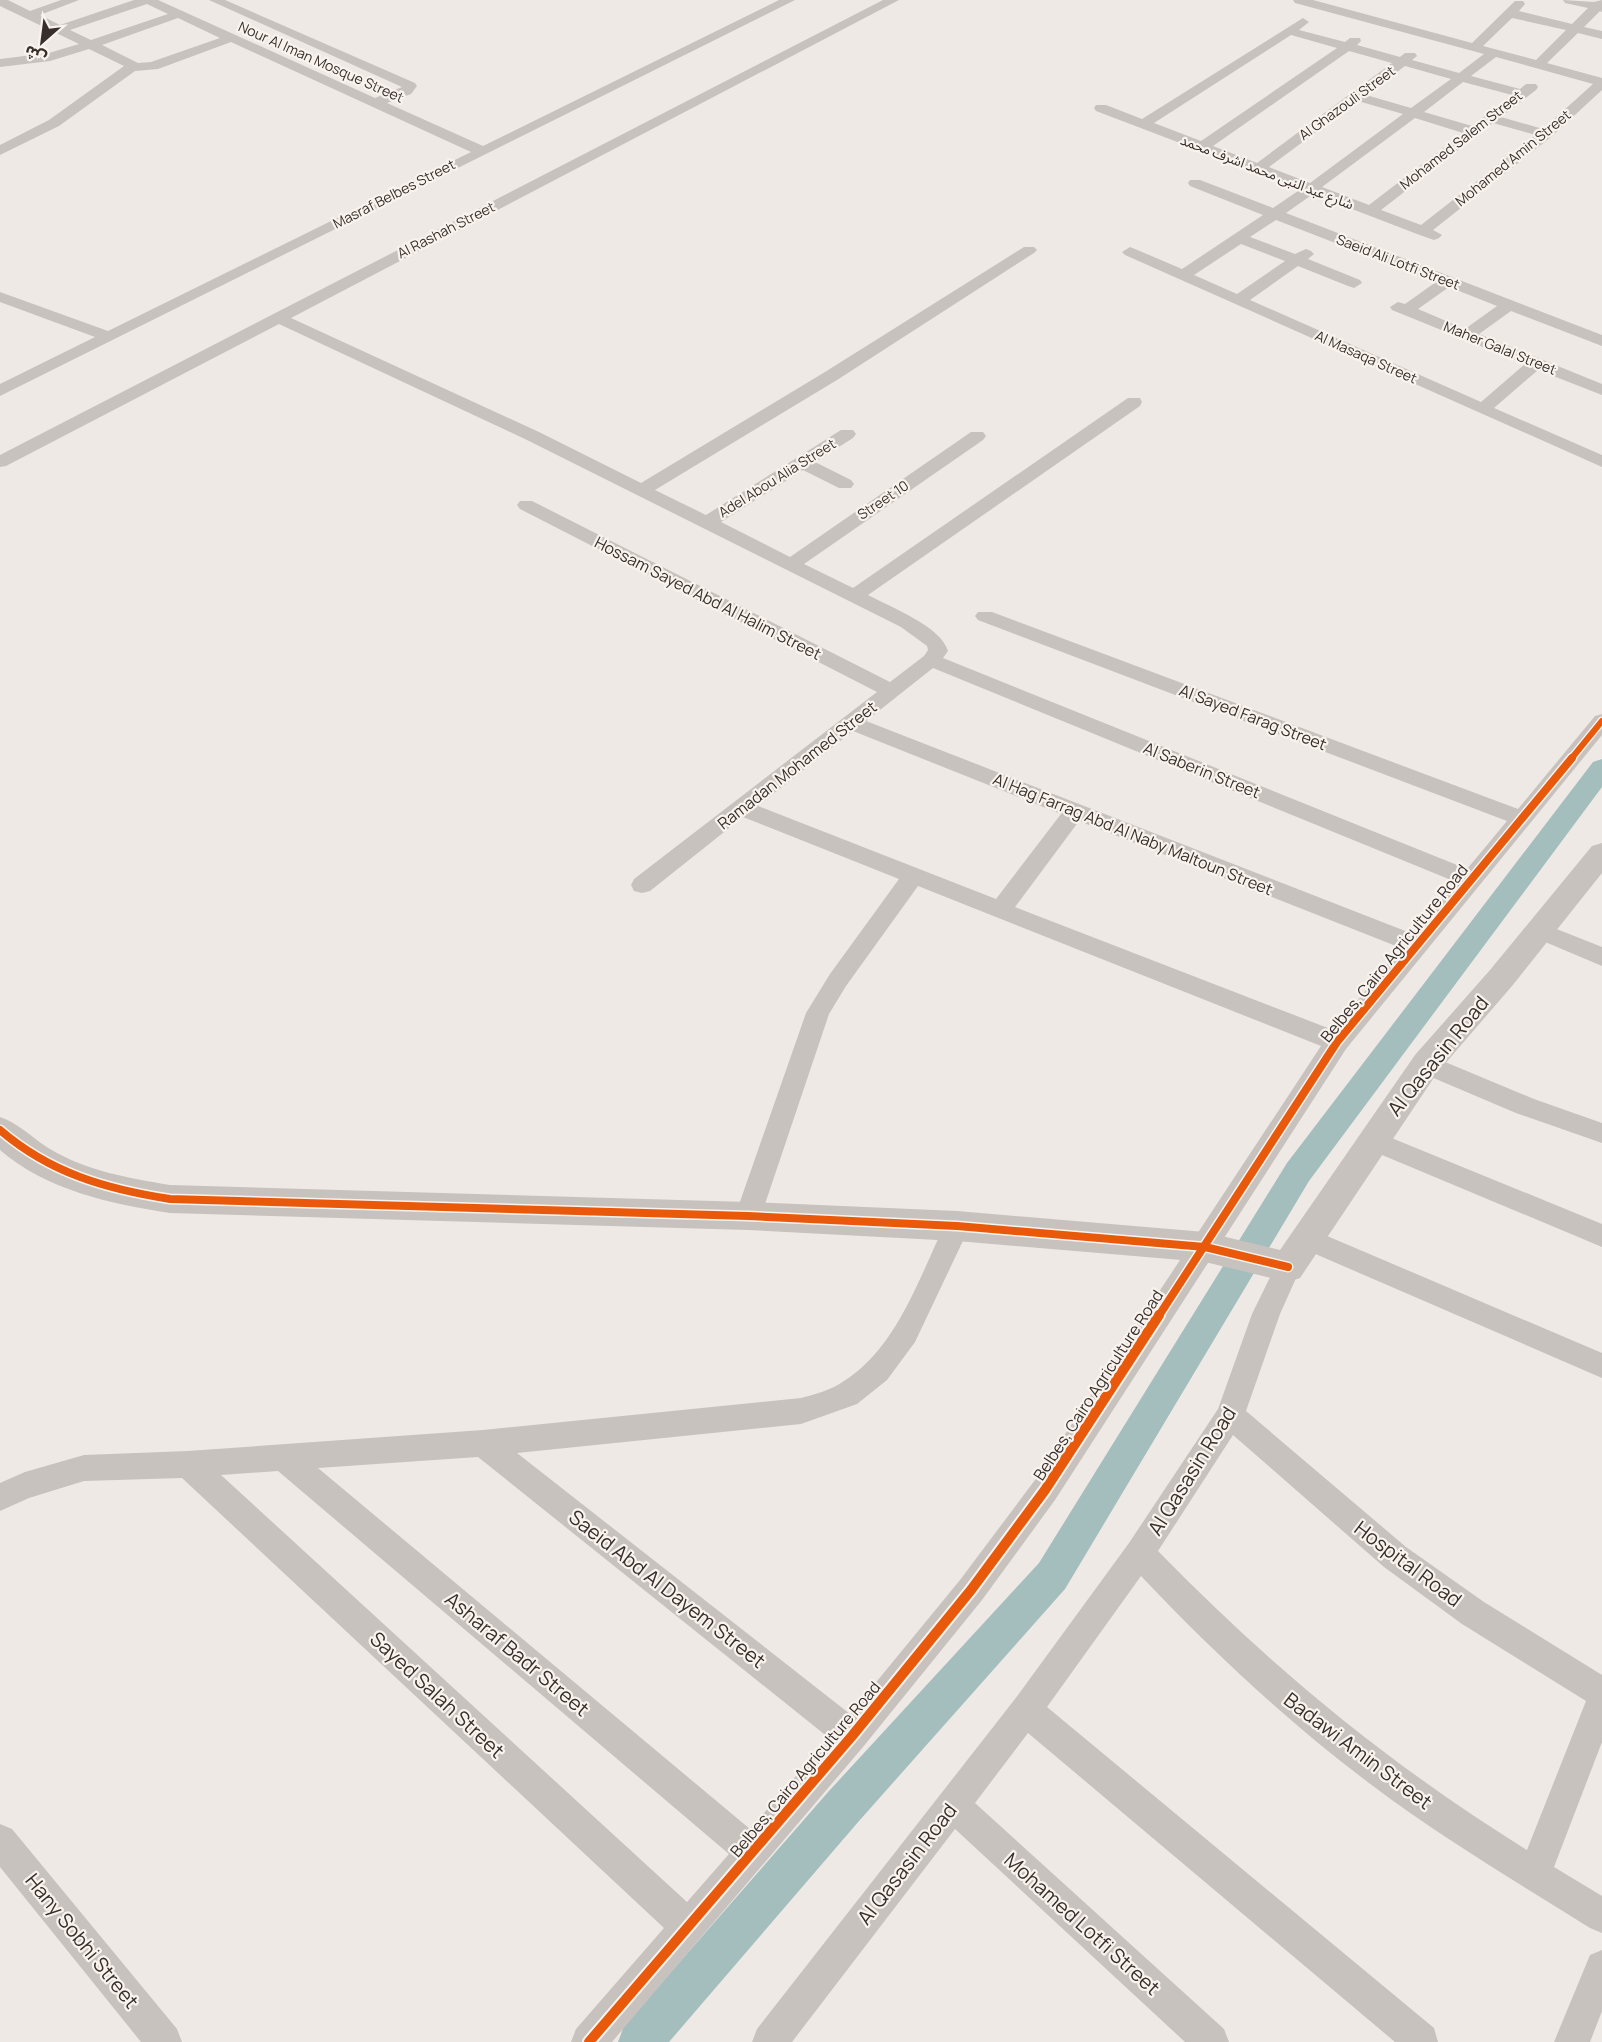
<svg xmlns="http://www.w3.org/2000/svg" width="1602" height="2042" font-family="Manrope,'Noto Sans Arabic',sans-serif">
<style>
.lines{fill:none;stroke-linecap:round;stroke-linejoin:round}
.canal{fill:#a3bebd;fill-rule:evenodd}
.minor{fill:#c7c2be;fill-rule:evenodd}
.tertiary{fill:#c7c2be;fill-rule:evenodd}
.cycleway-far2-casing{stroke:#f9f3ee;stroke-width:9}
.cycleway-far1-casing{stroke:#f9f3ee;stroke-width:11}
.cycleway-casing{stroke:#f9f3ee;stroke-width:14}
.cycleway-far2{stroke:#e8590c;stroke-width:6}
.cycleway-far1{stroke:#e8590c;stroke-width:8}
.cycleway{stroke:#e8590c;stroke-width:10}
.labels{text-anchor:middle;stroke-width:4.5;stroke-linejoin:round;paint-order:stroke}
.far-street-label{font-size:14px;fill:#382f2c;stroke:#f9f3ee}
.street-label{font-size:16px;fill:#382f2c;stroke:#f9f3ee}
.near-street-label{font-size:20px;fill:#382f2c;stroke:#f9f3ee}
</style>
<rect width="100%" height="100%" fill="#eee9e4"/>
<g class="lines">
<path class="canal" d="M1602,759V787L1309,1181L1065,1589L859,1821L669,2042H618L624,2026L829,1791L1039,1563L1287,1163L1593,762Z"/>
<g class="minor">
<path d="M0,0H8L30,11L61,0H79L40,15L60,25L134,0H158L375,98L402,87L209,0H225L415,83L417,86L411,94L387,103L483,146L779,0H795L0,396V384L95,337L0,302V292L108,331L471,152L231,42L158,69L135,71L59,126L0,155V145L49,120L124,66L89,49L50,61L0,67V59L49,53L79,44L0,6ZM147,4L168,14L91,40L70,30ZM178,18L220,38L151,62L138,63L102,45Z"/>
<path d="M883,0H899L291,318L539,432L641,483L825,372L1024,247H1034L1037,250L1034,253L837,380L655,490L706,515L841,430H853L856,434L853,438L815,462L851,480L854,484L851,488H839L803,470L721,522L790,557L971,432H983L986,436L983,440L804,564L853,588L1128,398H1140L1142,402L1140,406L868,595C890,607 941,626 948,651L943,658L1467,869L1507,821L978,620L975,616L978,612H992L1518,809L1595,716L1602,714V735L1346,1049L1055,1500L982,1600L863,1747L612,2042H571L576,2029L664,1928L182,1478L84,1481L29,1498L0,1511V1483L25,1472L84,1455L188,1451L483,1430L801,1398C816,1394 831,1390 844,1381C899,1346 920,1274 948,1218L957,1215L966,1218L970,1226L915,1342L887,1380L857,1404L801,1424L517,1453L850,1714L960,1580L1035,1480L1321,1046L918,886L846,986L829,1014L761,1216L757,1224L748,1227L739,1224L735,1216L806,1013L830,974L899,879L743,817L650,891L642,893L634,891L631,885L634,879L877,692L520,509L517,505L520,501H532L890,682L924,656L928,650L927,646L901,627L527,440L279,324L6,466L0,467V455ZM933,668L1456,882L1413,934L866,721ZM853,731L1061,814L996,899L758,806ZM1079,821L1401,948L1333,1030L1015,907ZM478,1457L829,1738L750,1829L318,1468ZM278,1471L729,1854L687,1902L221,1475Z"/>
<path d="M1293,0H1313L1472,43L1515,1H1523L1525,4L1519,11L1572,24L1588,8L1565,3L1563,0L1594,2L1602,0V12L1600,11L1584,27L1602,31V39L1578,33L1547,63L1602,78V90L1551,137L1433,230L1442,235L1439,238L1434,240L1417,234L1313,194L1286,213L1602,335V346L1511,311L1479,334L1602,384V395L1538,370L1494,408L1602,455V467L1125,255L1122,252L1130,247L1135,249L1182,269L1263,215L1190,186L1188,183L1190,180H1200L1273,208L1301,189L1096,111L1094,108L1096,105H1106L1142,119L1303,18L1309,22L1299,30L1345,42L1350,38H1360L1361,41L1357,45L1400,57L1405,53H1415L1417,56L1412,60L1459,73L1484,54L1295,3ZM1512,18L1566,30L1536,60L1483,46ZM1291,35L1337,48L1201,141L1154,123ZM1349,51L1392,63L1257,163L1213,146ZM1496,57L1593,84L1543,129L1501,117L1536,90L1538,87L1536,84H1526L1520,89L1471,76ZM1405,66L1451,79L1411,108L1366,95ZM1463,82L1512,95L1472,126L1424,112ZM1358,101L1403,114L1310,183L1269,167ZM1415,118L1463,133L1369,205L1322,187ZM1493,123L1536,135L1421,225L1381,210ZM1276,220L1436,282L1405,304L1398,302L1390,307L1392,310L1525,364L1481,402L1250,300L1298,266L1348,286L1354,288L1362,283L1360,280L1308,259L1314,254L1311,251L1306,249L1295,254L1250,237ZM1241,244L1285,261L1237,294L1194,275ZM1449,287L1497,306L1465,329L1418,309Z"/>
<path d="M1539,922L1602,947V966L1531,936L1528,930L1531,924Z"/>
<path d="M1426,1054L1534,1099L1602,1123V1143L1516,1113L1417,1071L1414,1064L1417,1057Z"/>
<path d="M1372,1130L1602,1224V1247L1363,1147L1359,1140L1363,1133Z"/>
<path d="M1306,1227L1602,1353V1378L1297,1246L1293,1238L1297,1230Z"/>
<path d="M1288,1256L1297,1259L1301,1267L1280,1314L1246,1411L1406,1547L1484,1602L1602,1675V1742L1554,1867L1602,1896V1933L1590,1928C1517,1882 1442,1838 1373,1786C1290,1724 1213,1652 1141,1576L1047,1707L1434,2028L1438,2042H1395L1028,1733L975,1803L1224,2029L1229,2042H1185L955,1829L792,2042H752L757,2029L1015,1699L1129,1543L1218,1409L1252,1314L1279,1259ZM1233,1435L1384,1567L1462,1624L1586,1701L1527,1850C1390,1765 1271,1667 1158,1551Z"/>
<path d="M0,1824L12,1829L177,2029L182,2042H141L0,1867Z"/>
<path d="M1602,1950V2011L1590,2042H1554L1590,1955Z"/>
</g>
<path class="tertiary" d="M1602,843V873L1512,986L1437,1073L1300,1278L1288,1282L1205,1262L957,1241L748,1230L170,1213C111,1204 46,1190 0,1150V1117C19,1123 33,1139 50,1149C87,1171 128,1178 170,1185L748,1202L957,1211L1205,1232L1280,1250L1415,1055L1490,970L1592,846Z"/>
<defs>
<path id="cycleway-far2" d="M1571,759L1602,721"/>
<g id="cycleway-far1">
<path d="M0,1130C50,1173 106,1189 170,1199L748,1216L957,1226L1205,1247L1288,1267"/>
<path d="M1158,1317L1337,1042L1572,758"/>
</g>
<path id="cycleway" d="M589,2042L852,1736L971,1590L1045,1490L1159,1315"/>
</defs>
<use href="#cycleway-far2" class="cycleway-far2-casing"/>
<use href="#cycleway-far1" class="cycleway-far1-casing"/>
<use href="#cycleway" class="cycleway-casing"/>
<use href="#cycleway-far2" class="cycleway-far2"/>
<use href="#cycleway-far1" class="cycleway-far1"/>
<use href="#cycleway" class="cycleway"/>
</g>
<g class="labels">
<g class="far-street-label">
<text transform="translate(321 62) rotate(24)" y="5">Nour Al Iman Mosque Street</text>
<text transform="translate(1347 103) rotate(-36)" y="5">Al Ghazouli Street</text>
<text transform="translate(1461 140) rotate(-38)" y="5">Mohamed Salem Street</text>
<text transform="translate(1513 158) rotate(-39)" y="5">Mohamed Amin Street</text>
<text transform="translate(1267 172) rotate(21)" y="5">شارع عبد النبى محمد اشرف محمد</text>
<text transform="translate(394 194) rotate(-27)" y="5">Masraf Belbes Street</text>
<text transform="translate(446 230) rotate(-27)" y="5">Al Rashah Street</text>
<text transform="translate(1398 262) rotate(21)" y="5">Saeid Ali Lotfi Street</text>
<text transform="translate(1500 348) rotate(22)" y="5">Maher Galal Street</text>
<text transform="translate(1366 357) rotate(24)" y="5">Al Masaqa Street</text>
<text transform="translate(777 478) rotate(-32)" y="5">Adel Abou Alia Street</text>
<text transform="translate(883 500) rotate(-34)" y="5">Street 10</text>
</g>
<g class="street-label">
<text transform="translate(708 598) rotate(27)" y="6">Hossam Sayed Abd Al Halim Street</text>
<text transform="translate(1253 717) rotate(21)" y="6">Al Sayed Farag Street</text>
<text transform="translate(797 765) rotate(-38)" y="6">Ramadan Mohamed Street</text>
<text transform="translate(1202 770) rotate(22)" y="6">Al Saberin Street</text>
<text transform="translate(1133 834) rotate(22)" y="6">Al Hag Farrag Abd Al Naby Maltoun Street</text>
<text transform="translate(1394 953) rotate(-51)" y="6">Belbes, Cairo Agriculture Road</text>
<text transform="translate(1098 1385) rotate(-57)" y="6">Belbes, Cairo Agriculture Road</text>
<text transform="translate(805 1769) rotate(-50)" y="6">Belbes, Cairo Agriculture Road</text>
</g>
<g class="near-street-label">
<text transform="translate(1438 1056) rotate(-51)" y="7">Al Qasasin Road</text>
<text transform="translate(1192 1471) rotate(-58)" y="7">Al Qasasin Road</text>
<text transform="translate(1408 1564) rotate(37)" y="7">Hospital Road</text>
<text transform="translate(667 1589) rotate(38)" y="7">Saeid Abd Al Dayem Street</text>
<text transform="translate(517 1654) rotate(40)" y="7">Asharaf Badr Street</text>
<text transform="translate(437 1695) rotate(43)" y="7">Sayed Salah Street</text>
<text transform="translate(1358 1751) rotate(37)" y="7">Badawi Amin Street</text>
<text transform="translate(907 1864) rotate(-52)" y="7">Al Qasasin Road</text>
<text transform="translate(1082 1924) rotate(42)" y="7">Mohamed Lotfi Street</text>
<text transform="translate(82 1941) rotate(51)" y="7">Hany Sobhi Street</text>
</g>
</g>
<g transform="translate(42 42) rotate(208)" stroke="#f9f3ee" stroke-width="4.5" paint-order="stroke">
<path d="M0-4.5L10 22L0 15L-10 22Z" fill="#382f2c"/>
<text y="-9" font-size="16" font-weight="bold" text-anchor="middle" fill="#382f2c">ش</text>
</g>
</svg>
